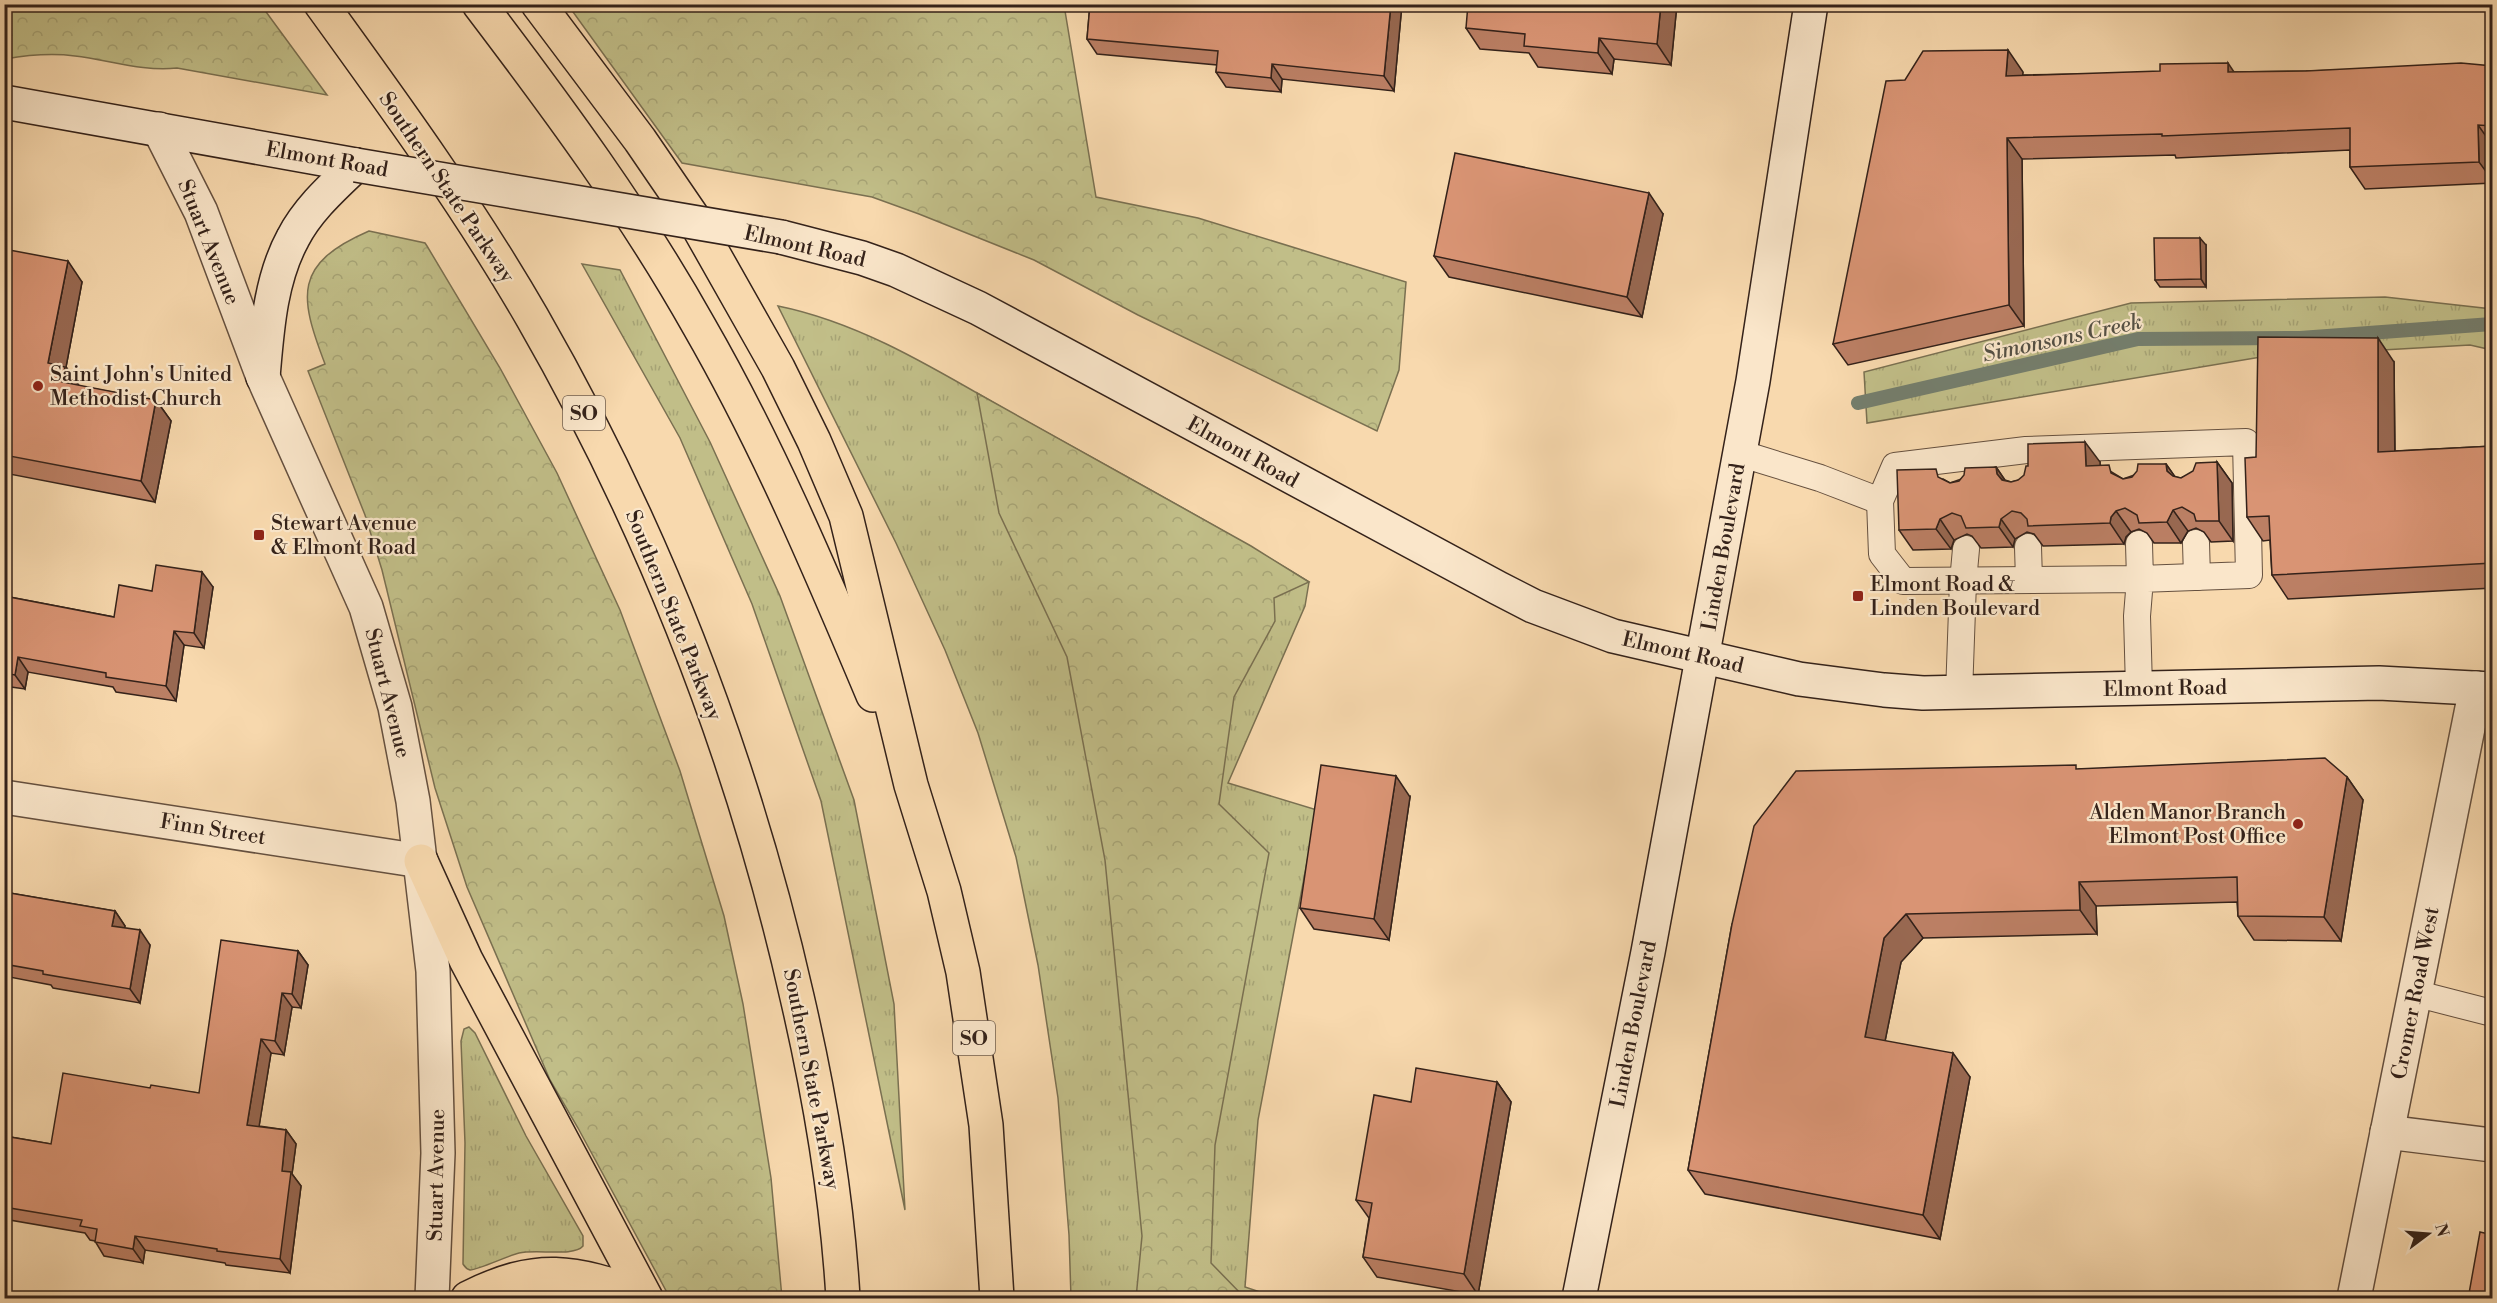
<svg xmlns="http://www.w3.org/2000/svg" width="2497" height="1303" font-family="'Libre Bodoni',serif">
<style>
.grass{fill:url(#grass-tufts);stroke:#7a7051;stroke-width:1.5}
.forest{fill:url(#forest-crowns);stroke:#7a7051;stroke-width:1.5}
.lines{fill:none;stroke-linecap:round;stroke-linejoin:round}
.stream{stroke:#747e6d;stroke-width:14}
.service-casing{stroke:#65503f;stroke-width:28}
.minor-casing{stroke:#65503f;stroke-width:36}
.tertiary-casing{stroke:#65503f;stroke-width:36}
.secondary-casing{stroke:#34221a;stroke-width:36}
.motorway-casing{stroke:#34221a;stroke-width:36}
.service{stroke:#fae6ca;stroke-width:26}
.minor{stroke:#fae6ca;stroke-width:33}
.tertiary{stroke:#fae6ca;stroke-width:33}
.secondary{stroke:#fae6ca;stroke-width:33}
.motorway{stroke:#f8d9ae;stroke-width:33}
.secondary-bridge-casing{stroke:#34221a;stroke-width:36;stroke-linecap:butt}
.secondary-bridge{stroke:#fae6ca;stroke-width:33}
.wall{fill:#bb7f64;stroke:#34221a;stroke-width:1.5}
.shaded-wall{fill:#986851;stroke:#34221a;stroke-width:1.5}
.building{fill:#d99474;stroke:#34221a;stroke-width:1.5}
.poi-dot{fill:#8f2418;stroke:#fae6ca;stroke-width:2}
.labels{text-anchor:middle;stroke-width:4.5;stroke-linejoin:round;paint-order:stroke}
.shield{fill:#fae6ca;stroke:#6f5d4f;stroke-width:1.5}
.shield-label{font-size:20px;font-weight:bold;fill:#34221a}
.street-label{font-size:21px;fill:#34221a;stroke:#fae6ca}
.poi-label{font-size:21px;fill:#34221a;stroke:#fae6ca;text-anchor:start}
.water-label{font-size:22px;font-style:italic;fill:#545044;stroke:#fae6ca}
</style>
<defs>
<pattern id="grass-tufts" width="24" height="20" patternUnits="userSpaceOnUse" patternTransform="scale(1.5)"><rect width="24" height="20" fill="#c1be88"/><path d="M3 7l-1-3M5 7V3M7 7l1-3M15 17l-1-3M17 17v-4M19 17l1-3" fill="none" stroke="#a6a375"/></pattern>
<pattern id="forest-crowns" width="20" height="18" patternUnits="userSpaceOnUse" patternTransform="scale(1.5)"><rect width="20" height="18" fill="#c1be88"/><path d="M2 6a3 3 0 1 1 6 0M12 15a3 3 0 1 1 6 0" fill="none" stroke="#a6a375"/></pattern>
</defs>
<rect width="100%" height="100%" fill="#f8d9ae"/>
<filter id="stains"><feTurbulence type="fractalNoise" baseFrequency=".00333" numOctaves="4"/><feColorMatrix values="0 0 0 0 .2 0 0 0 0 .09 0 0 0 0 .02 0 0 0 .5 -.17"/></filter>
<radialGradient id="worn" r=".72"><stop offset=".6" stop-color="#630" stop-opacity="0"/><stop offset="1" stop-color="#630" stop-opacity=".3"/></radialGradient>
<g class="grass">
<path d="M582,264L620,270L710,442L780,596L854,800L894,1004L905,1210L821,801L752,604L680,438Z"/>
<path d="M2385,297L2492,309V350L2470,345L2261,357L1867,423L1864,372L2131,303Z"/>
<path d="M778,306C867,324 946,376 1024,420C1120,473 1216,525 1309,582L1305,606L1228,783L1317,810L1258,1120L1245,1287L1278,1298H1071L1069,1235L1058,1098L1038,965L1016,857L978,733L945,650L896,543Z"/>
<path d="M469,1027L475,1033L526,1136L583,1236V1246C574,1257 537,1249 519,1253C510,1255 475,1271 470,1270C466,1269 465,1267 463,1264L465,1143L461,1041L464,1029Z"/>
</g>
<g class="forest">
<path d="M5,4L261,5L327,95L177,68C143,72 109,60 75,56C51,53 28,55 5,59Z"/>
<path d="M568,5H1064L1096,197L1198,218L1406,282L1399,370L1377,431L1138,315L1034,260L919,214L872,197L682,163Z"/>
<path d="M369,231L425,243L427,246L500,368L557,473L620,610L680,771L724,916L743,1004L771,1178L782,1298H670L578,1128L550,1080L467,887L435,788L382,570L365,515L308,371L325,364C299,296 293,264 369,231Z"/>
<path d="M977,393L1251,546L1309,582L1274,598L1275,621L1234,697L1219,804L1269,853L1215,1145L1211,1263L1245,1298H1136L1142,1236L1105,860L1067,657L999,513Z"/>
</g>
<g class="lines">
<path class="stream" d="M1858,403L2138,339L2300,338L2492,324"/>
<defs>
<g id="service">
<path d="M1739,453L1820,478L1880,501"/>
<path d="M2196,543L2197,577"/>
<path d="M2028,547L2029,580"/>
<path d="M2139,688L2137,616L2140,579L2249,575L2246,442L2026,450L1895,466L1880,501L1882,554L1903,581L2140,579L2139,544"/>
<path d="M1959,694L1963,582L1966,549"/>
<path d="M2414,993L2492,1013"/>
</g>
<g id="minor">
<path d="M4,797L421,861"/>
<path d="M2387,1132L2492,1145"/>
<path d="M2354,1298L2476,688"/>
</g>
<path id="tertiary" d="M159,129L201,212L263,377L366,607L395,707L413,801L433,971L438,1153L432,1298"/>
<g id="secondary">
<path d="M4,102L356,165"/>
<path d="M781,237L862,258L896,270L978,308L1498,588L1533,606L1613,636L1799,679L1884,690L1923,693L2379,683L2492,689"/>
<path d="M263,377C267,331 270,280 293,238C308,209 333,187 356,165"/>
<path d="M1579,1298L1648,952L1753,381L1811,4"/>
</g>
<g id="motorway">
<path d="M321,4C395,106 469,208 532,317C654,529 743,758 797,997C820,1096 837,1196 843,1298"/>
<path d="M479,4C558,108 635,212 699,326C767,444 820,569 873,695"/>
<path d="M538,4L640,140L692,216L778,368L814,441L846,516L911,785L944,891L963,972L986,1125L997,1298"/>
<path d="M421,861L466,960L646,1298"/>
<path d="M468,1298C538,1263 573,1271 644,1296"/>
</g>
</defs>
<use href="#service" class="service-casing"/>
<use href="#minor" class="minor-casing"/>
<use href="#tertiary" class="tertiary-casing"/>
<use href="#secondary" class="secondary-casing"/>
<use href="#motorway" class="motorway-casing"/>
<use href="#service" class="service"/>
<use href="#minor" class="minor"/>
<use href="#tertiary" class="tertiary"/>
<use href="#secondary" class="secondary"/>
<use href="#motorway" class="motorway"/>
<defs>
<path id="secondary-bridge" d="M356,165L781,237"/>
</defs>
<use href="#secondary-bridge" class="secondary-bridge-casing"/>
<use href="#secondary-bridge" class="secondary-bridge"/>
</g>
<g class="wall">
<path d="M1090,4H1402L1394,91L1282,79L1281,92L1226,87L1216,72L1217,65L1097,54L1087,39Z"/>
<path d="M1677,4L1671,65L1614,59L1612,74L1538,67L1529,53L1480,49L1466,28Z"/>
<path d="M2493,66V183L2365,189L2350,167V150L2176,158L2175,155L2022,159L2024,326L1848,365L1833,344L2023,72L2022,75L2306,71Z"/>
<path d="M1663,214L1642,317L1449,277L1434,256Z"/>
<path d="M2206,245V287H2160L2155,280Z"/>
<path d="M4,249L82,282L66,367L79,386L156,400L171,421L155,502L4,473Z"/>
<path d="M2394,362L2395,451L2493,446V588L2288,599L2272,575L2270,540L2263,541L2247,517L2256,457Z"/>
<path d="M2100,462V465L2123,479L2166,464L2175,477L2181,478L2217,462L2232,483L2233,541L2211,542L2204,532L2196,528L2188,531L2181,543H2154L2147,533L2139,529L2131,532L2126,537L2124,544L2043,546L2034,534L2027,532L2015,539L2013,547L1981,548L1972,536L1967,534L1954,540L1951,549L1913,550L1899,530L1943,479L1950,483L1996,467L2005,480L2011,482Z"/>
<path d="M213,587L204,648L184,645L176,701L116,692L113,687L28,672L25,689L4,686V596L114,617L152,591Z"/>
<path d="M2079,769L2347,777L2363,800L2341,941L2254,940L2238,916L2237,902L2096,906L2097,934L1923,938L1901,962L1885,1041L1970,1077L1940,1239L1705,1194L1688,1170L1732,924Z"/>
<path d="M1410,797L1389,940L1314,929L1300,908Z"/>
<path d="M4,892L115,911L125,926L124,928L150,945L140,1003L53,988L51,985L4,976Z"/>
<path d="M298,951L308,965L301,1008L292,1007L284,1055L271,1053L259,1126L286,1130L296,1144L292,1174L301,1186L290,1273L226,1265L225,1263L145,1250L143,1263L104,1256L95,1241L90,1240L85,1233L4,1219V1136L51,1144L150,1088L199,1093Z"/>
<path d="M1497,1082L1511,1102L1478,1295L1377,1277L1363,1257L1369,1218L1356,1200L1411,1102Z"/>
</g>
<g class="shaded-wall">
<path d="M1391,4H1402L1394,91L1384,76Z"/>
<path d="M1661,4H1677L1671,65L1657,44Z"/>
<path d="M1599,38L1614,59L1612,74L1598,53Z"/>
<path d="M2008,50L2023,72L2021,97L2006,76Z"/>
<path d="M2228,63L2242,84L2228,72Z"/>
<path d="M1272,64L1282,79L1281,92L1271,78Z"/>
<path d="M2478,125L2493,146V181L2479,162Z"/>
<path d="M2007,138L2022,159L2024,326L2009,305Z"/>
<path d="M1649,193L1663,214L1642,317L1627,297Z"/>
<path d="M2200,238L2206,245V287L2201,279Z"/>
<path d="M68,261L82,282L66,367L80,387L77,403L48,363Z"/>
<path d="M2378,338L2394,362L2395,476L2378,452Z"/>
<path d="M156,400L171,421L155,502L141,481Z"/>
<path d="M2085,442L2100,462L2101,487L2086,466Z"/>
<path d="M2217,462L2232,483L2233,541L2219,521Z"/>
<path d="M2166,464L2180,484L2167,471Z"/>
<path d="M1996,467L2010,488L1997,474Z"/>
<path d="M2173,510L2188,531L2181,543L2167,522Z"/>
<path d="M2116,511L2131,532L2126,537L2124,544L2110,523L2111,517Z"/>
<path d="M1940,519L1954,540L1951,549L1936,529Z"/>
<path d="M2001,519L2015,539L2013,547L1999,527Z"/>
<path d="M202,572L213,587L204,648L194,633Z"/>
<path d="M174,631L184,645L176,701L166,686Z"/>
<path d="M18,657L28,672L25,689L15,675Z"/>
<path d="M1396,776L1410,797L1389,940L1374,919Z"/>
<path d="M2347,777L2363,800L2341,941L2324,917Z"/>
<path d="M2079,882L2096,906L2097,934L2080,910Z"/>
<path d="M115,911L125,926L122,940L112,926Z"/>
<path d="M1906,914L1923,938L1901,962L1881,1061L1865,1037L1884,938Z"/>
<path d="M140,930L150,945L140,1003L130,989Z"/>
<path d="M298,951L308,965L301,1008L292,994Z"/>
<path d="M282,993L292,1007L284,1055L275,1041Z"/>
<path d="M261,1039L271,1053L257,1139L247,1125Z"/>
<path d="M1953,1053L1970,1077L1940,1239L1923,1215Z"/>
<path d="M1497,1082L1511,1102L1478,1295L1464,1274Z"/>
<path d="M286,1130L296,1144L292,1174L301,1186L290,1273L280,1259L282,1171Z"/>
<path d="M135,1236L145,1250L143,1263L133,1249Z"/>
</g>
<g class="building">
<path d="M1090,4H1391L1384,76L1272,64L1271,78L1216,72L1218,51L1087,39Z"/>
<path d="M1468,4H1661L1657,44L1599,38L1598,53L1524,46L1525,34L1466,28Z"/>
<path d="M2008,50L2006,76L2160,71V64L2228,63V72L2306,71L2461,63L2493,66V126L2478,125L2479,162L2350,167V128L2162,136V134L2007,138L2009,305L1833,344L1886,81L1905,80L1923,51Z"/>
<path d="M1455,153L1649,193L1627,297L1434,256Z"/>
<path d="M2154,238H2200L2201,279L2155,280Z"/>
<path d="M4,249L68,261L48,363L65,367L62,382L156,400L141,481L4,455Z"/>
<path d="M2258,337L2378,338V452L2493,446V563L2272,575L2269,516L2247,517L2245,458L2256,457Z"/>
<path d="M2085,442L2086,466L2109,465L2111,473L2123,479L2132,477L2137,471L2138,464H2166L2167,471L2173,476L2181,478L2193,471L2196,463L2217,462L2219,521H2196L2194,514L2182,507L2173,510L2167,522L2139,523L2137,515L2125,508L2116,511L2111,517L2110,523L2028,526L2027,519L2021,513L2012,511L2001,519L1999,527L1966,528L1961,516L1952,513L1940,519L1936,529L1899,530L1897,470L1936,469L1938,477L1950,483L1959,481L1964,475L1965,468L1996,467L1997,474L2002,480L2011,482L2018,480L2024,475L2026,466H2028V444Z"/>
<path d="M156,565L202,572L194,633L174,631L166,686L106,677V673L18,657L15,675L4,673V596L114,617L119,585L152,591Z"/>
<path d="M2325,758L2347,777L2324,917L2238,916L2237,877L2079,882L2080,910L1906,914L1884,938L1865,1037L1953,1053L1923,1215L1688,1170L1732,924L1754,826L1796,771L2076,765V769Z"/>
<path d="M1321,765L1396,776L1374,919L1300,908Z"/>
<path d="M4,892L115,911L112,926L140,930L130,989L43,974V971L4,964Z"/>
<path d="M221,940L298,951L292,994L282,993L275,1041L261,1039L247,1125L286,1130L282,1171L291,1172L280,1259L217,1251V1249L135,1236L133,1249L95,1242L97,1229L80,1226L82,1220L4,1207V1136L51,1144L63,1073L150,1088L151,1085L199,1093Z"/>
<path d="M1416,1068L1497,1082L1464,1274L1363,1257L1372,1203L1356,1200L1374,1095L1411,1102Z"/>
<path d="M2480,1232L2493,1235V1299H2468Z"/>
</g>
<g class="poi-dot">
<circle cx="38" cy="386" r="6"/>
<rect x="253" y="529" width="12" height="12" rx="3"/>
<rect x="1852" y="590" width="12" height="12" rx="3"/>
<circle cx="2298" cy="824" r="6"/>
</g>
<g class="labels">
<g class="shield">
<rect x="563" y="396" width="42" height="34" rx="4.5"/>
<rect x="953" y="1021" width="42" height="34" rx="4.5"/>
</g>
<g class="shield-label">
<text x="584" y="420">SO</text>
<text x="974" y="1045">SO</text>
</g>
<g class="street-label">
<text transform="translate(327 159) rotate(10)" y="7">Elmont Road</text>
<text transform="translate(447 187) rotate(56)" y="7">Southern State Parkway</text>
<text transform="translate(209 242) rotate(68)" y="7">Stuart Avenue</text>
<text transform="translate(805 246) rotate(13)" y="7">Elmont Road</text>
<text transform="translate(1243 452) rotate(29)" y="7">Elmont Road</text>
<text transform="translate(1723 547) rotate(-80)" y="7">Linden Boulevard</text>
<text transform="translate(674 615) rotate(68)" y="7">Southern State Parkway</text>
<text transform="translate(1683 652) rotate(13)" y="7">Elmont Road</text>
<text transform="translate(2165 688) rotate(-1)" y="7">Elmont Road</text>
<text transform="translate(388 693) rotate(76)" y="7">Stuart Avenue</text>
<text transform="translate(213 829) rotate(9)" y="7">Finn Street</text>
<text transform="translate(2415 993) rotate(-79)" y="7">Cromer Road West</text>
<text transform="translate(1633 1024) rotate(-79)" y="7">Linden Boulevard</text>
<text transform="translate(812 1079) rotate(79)" y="7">Southern State Parkway</text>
<text transform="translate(436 1175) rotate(-89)" y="7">Stuart Avenue</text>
</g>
<g class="poi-label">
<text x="50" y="381">Saint John's United<tspan x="50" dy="24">Methodist Church</tspan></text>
<text x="271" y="530">Stewart Avenue<tspan x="271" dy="24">&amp; Elmont Road</tspan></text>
<text x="1870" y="591">Elmont Road &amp;<tspan x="1870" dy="24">Linden Boulevard</tspan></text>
<text x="2286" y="819" text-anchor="end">Alden Manor Branch<tspan x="2286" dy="24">Elmont Post Office</tspan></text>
</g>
<g class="water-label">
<text transform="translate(2062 337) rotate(-12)" y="8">Simonsons Creek</text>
</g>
</g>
<rect width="2497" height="1303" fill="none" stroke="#f8d9ae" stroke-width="24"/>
<rect x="6" y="6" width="2485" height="1291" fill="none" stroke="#34221a" stroke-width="3"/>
<rect x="12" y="12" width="2473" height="1279" fill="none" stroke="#34221a" stroke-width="1.5"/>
<g transform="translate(2428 1234) rotate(74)" stroke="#fae6ca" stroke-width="4.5" paint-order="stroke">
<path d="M0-4.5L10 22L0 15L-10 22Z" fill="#34221a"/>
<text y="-9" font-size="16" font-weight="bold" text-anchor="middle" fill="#34221a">N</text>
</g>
<rect width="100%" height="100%" filter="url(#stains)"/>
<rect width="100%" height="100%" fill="url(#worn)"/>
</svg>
